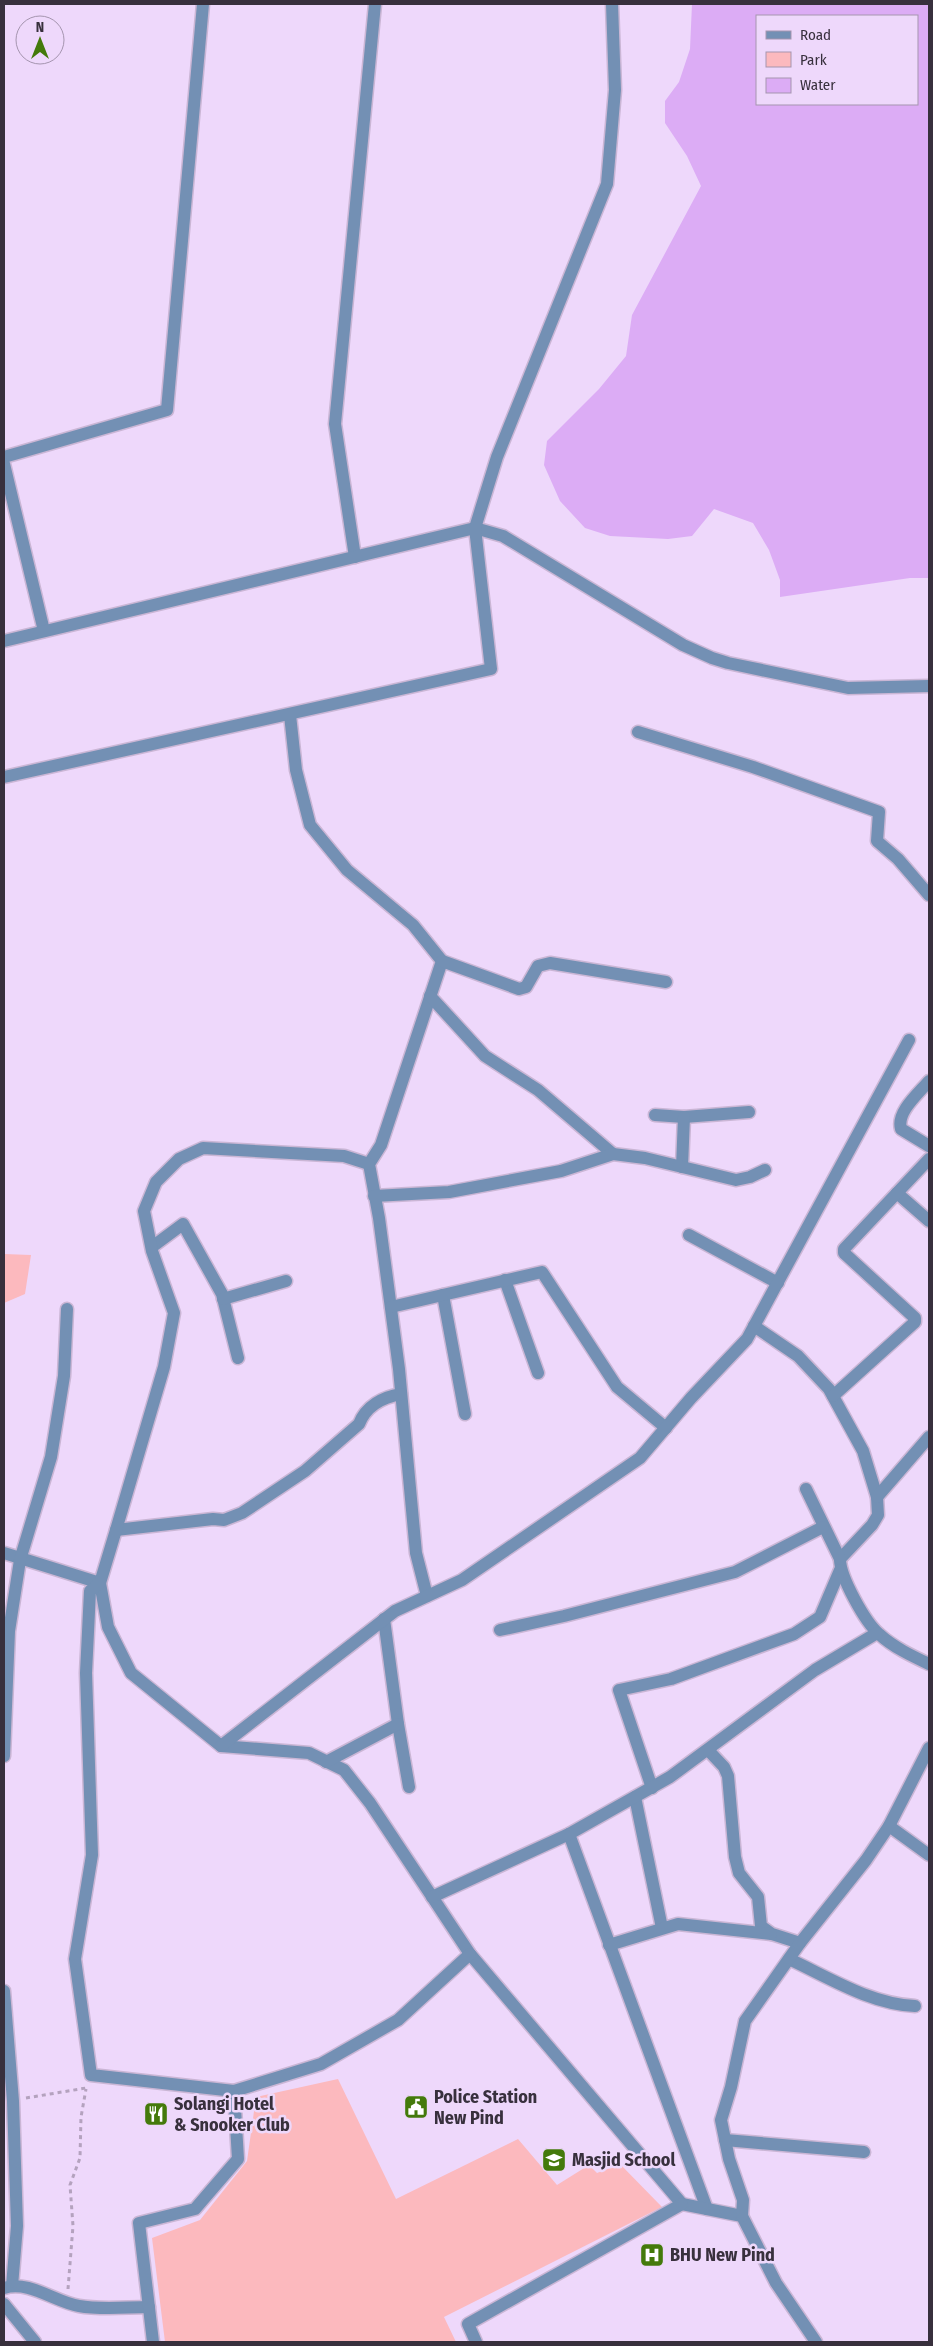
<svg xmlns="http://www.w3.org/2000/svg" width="933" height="2346" font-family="'Fira Sans Condensed',sans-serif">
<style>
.green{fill:#fcb9be}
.water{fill:#dcacf5;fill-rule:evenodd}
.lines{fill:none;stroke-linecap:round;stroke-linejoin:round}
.minor-casing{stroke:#cab6d5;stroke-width:15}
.path{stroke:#b4a2be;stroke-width:3;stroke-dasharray:4 4;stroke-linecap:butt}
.minor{stroke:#7390b4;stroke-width:12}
.labels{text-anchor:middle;stroke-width:5;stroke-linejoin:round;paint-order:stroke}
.poi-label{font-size:18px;font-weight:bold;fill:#38303d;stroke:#eed8fb;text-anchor:start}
</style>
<rect width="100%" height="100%" fill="#eed8fb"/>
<g class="green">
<path d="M4,1254L31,1255L25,1294L4,1303Z"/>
<path d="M338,2079L396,2199L518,2139L557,2185L589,2165L597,2173L620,2164L662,2207L444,2317L456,2342H165L152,2238L200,2220L247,2161L256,2097Z"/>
</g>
<path class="water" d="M692,4H929V578H910L780,597V580L769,550L753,523L714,509L692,536L668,539L610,536L585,528L560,501L544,465L547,441L599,389L626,356L632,315L701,186L687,156L665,123V101L679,82L690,49ZM757,16H917V104H757Z"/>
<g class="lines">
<defs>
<g id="minor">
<path d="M4,457L167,410L203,4"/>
<path d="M4,464L44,631"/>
<path d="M355,557L335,424L375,4"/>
<path d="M4,641L475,528L503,536L683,645L712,658L728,663L848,688L929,686"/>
<path d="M290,715L296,770L310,825L347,870L413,925L442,961L381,1145L369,1164L379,1218L399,1369L416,1553L427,1596"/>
<path d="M638,732L753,767L879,812L877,841L898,859L929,895"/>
<path d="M4,777L491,669L475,528L497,457L607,184L615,90L612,4"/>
<path d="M442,961L519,989L526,987L538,966L550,963L666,982"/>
<path d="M430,996L485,1056L538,1090L613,1154"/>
<path d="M929,1081C919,1093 896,1112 901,1129L929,1146"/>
<path d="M655,1115L684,1117L749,1112"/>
<path d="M682,1167L684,1117"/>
<path d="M897,1193L929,1221"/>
<path d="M374,1196L449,1192L561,1171L613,1154L645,1158L736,1180L750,1177L765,1170"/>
<path d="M689,1235L778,1283"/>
<path d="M152,1247L183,1224L222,1294L238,1358"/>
<path d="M505,1280L538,1373"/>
<path d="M443,1295L465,1414"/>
<path d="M223,1299L286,1281"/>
<path d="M391,1307L542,1272L617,1387L666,1428"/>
<path d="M754,1326L798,1356L829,1389L863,1451L877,1497L878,1515L872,1525L840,1559C840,1577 865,1622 879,1634C893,1647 912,1656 929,1664"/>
<path d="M833,1396L915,1322V1318L844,1253V1249L929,1159"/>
<path d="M806,1489L840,1559"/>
<path d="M877,1497L929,1437"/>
<path d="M116,1530L213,1519L224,1520L242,1513L305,1471L359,1424C366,1406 383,1397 401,1394"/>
<path d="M4,1553L100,1583L108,1627L131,1673L221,1746L309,1753L344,1770L370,1803L470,1954L682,2204"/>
<path d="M384,1619L398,1724L409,1787"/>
<path d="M500,1630L564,1616L735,1572L823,1527"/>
<path d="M221,1746L395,1611L462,1580L640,1458L691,1398L747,1339L909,1040"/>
<path d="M708,1750L724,1767L728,1776L735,1857L739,1873L758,1897L761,1926L772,1934L800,1943"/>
<path d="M4,1756L9,1631L20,1560L51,1457L64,1376L67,1309"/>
<path d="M326,1762L398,1724"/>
<path d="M652,1788L619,1690L671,1679L794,1634L820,1617L840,1570"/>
<path d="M635,1797L662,1928"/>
<path d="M889,1826L929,1855"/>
<path d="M569,1834L707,2209"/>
<path d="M432,1897L569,1834L670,1777L815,1670L877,1633"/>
<path d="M609,1945L678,1924L771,1934"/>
<path d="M789,1959C828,1977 870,2004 915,2006"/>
<path d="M4,1991L13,2101L17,2226L12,2286"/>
<path d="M234,2091L91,2075L75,1959L92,1855L86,1673L90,1591L100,1583L116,1530L164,1367L174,1313L152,1251L144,1211L156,1182L179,1159L203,1148L344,1156L369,1164"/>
<path d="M725,2140L864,2152"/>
<path d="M682,2204L742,2216L776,2283L816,2342"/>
<path d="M742,2216L743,2200L729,2159L721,2120L731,2087L745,2021L800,1943L866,1860L889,1826L929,1748"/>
<path d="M4,2288C29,2280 55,2302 79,2306C101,2310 127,2307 149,2307"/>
<path d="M4,2304L35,2342"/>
<path d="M153,2342L139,2223L195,2209L238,2159L234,2091L321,2064L398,2020L470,1954"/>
<path d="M476,2342L468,2324L682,2204"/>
</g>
</defs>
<use href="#minor" class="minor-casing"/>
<g class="path">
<path d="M26,2098L86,2088"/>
<path d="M68,2289L73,2226L70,2185L80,2158L81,2117L86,2089"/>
</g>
<use href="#minor" class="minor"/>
</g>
<defs>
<symbol id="civic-square" viewBox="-11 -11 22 22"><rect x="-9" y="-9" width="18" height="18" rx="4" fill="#447a0b" stroke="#eed8fb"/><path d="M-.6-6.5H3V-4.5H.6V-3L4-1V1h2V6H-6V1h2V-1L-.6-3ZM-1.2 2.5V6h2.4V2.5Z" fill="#fff"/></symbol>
<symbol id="restaurant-square" viewBox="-11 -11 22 22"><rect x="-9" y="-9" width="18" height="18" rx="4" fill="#447a0b" stroke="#eed8fb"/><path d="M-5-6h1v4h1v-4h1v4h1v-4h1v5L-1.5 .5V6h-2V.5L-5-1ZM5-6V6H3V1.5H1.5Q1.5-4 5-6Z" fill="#fff"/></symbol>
<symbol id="school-square" viewBox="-11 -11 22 22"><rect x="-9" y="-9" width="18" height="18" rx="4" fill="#447a0b" stroke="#eed8fb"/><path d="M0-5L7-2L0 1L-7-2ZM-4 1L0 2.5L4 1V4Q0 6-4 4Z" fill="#fff"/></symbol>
<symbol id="hospital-square" viewBox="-11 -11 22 22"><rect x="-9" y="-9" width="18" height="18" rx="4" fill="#447a0b" stroke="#eed8fb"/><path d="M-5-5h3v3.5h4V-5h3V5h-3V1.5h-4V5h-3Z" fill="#fff"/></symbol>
</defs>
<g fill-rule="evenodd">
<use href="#civic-square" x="402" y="2093" width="28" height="28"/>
<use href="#restaurant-square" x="142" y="2100" width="28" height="28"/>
<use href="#school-square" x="540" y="2146" width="28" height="28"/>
<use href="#hospital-square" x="638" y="2241" width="28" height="28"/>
</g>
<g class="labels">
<g class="poi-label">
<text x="434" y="2103">Police Station<tspan x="434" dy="21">New Pind</tspan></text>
<text x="174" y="2110">Solangi Hotel<tspan x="174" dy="21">&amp; Snooker Club</tspan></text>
<text x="572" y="2166">Masjid School</text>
<text x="670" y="2261">BHU New Pind</text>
</g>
</g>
<rect width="933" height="2346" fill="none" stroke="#38303d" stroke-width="10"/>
<rect x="756" y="15" width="162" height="90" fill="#eed8fb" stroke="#a595af"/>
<rect x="766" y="31" width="25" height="8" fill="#7390b4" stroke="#a595af"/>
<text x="800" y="40" font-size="15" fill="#38303d">Road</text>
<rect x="766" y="52" width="25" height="15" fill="#fcb9be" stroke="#a595af"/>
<text x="800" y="65" font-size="15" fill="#38303d">Park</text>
<rect x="766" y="78" width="25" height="15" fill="#dcacf5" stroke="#a595af"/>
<text x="800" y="90" font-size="15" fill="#38303d">Water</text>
<g transform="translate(40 40)"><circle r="24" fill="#eed8fb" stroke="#a595af"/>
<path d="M0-4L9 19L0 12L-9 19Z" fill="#447a0b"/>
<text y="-8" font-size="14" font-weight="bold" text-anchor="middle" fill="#38303d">N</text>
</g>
</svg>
